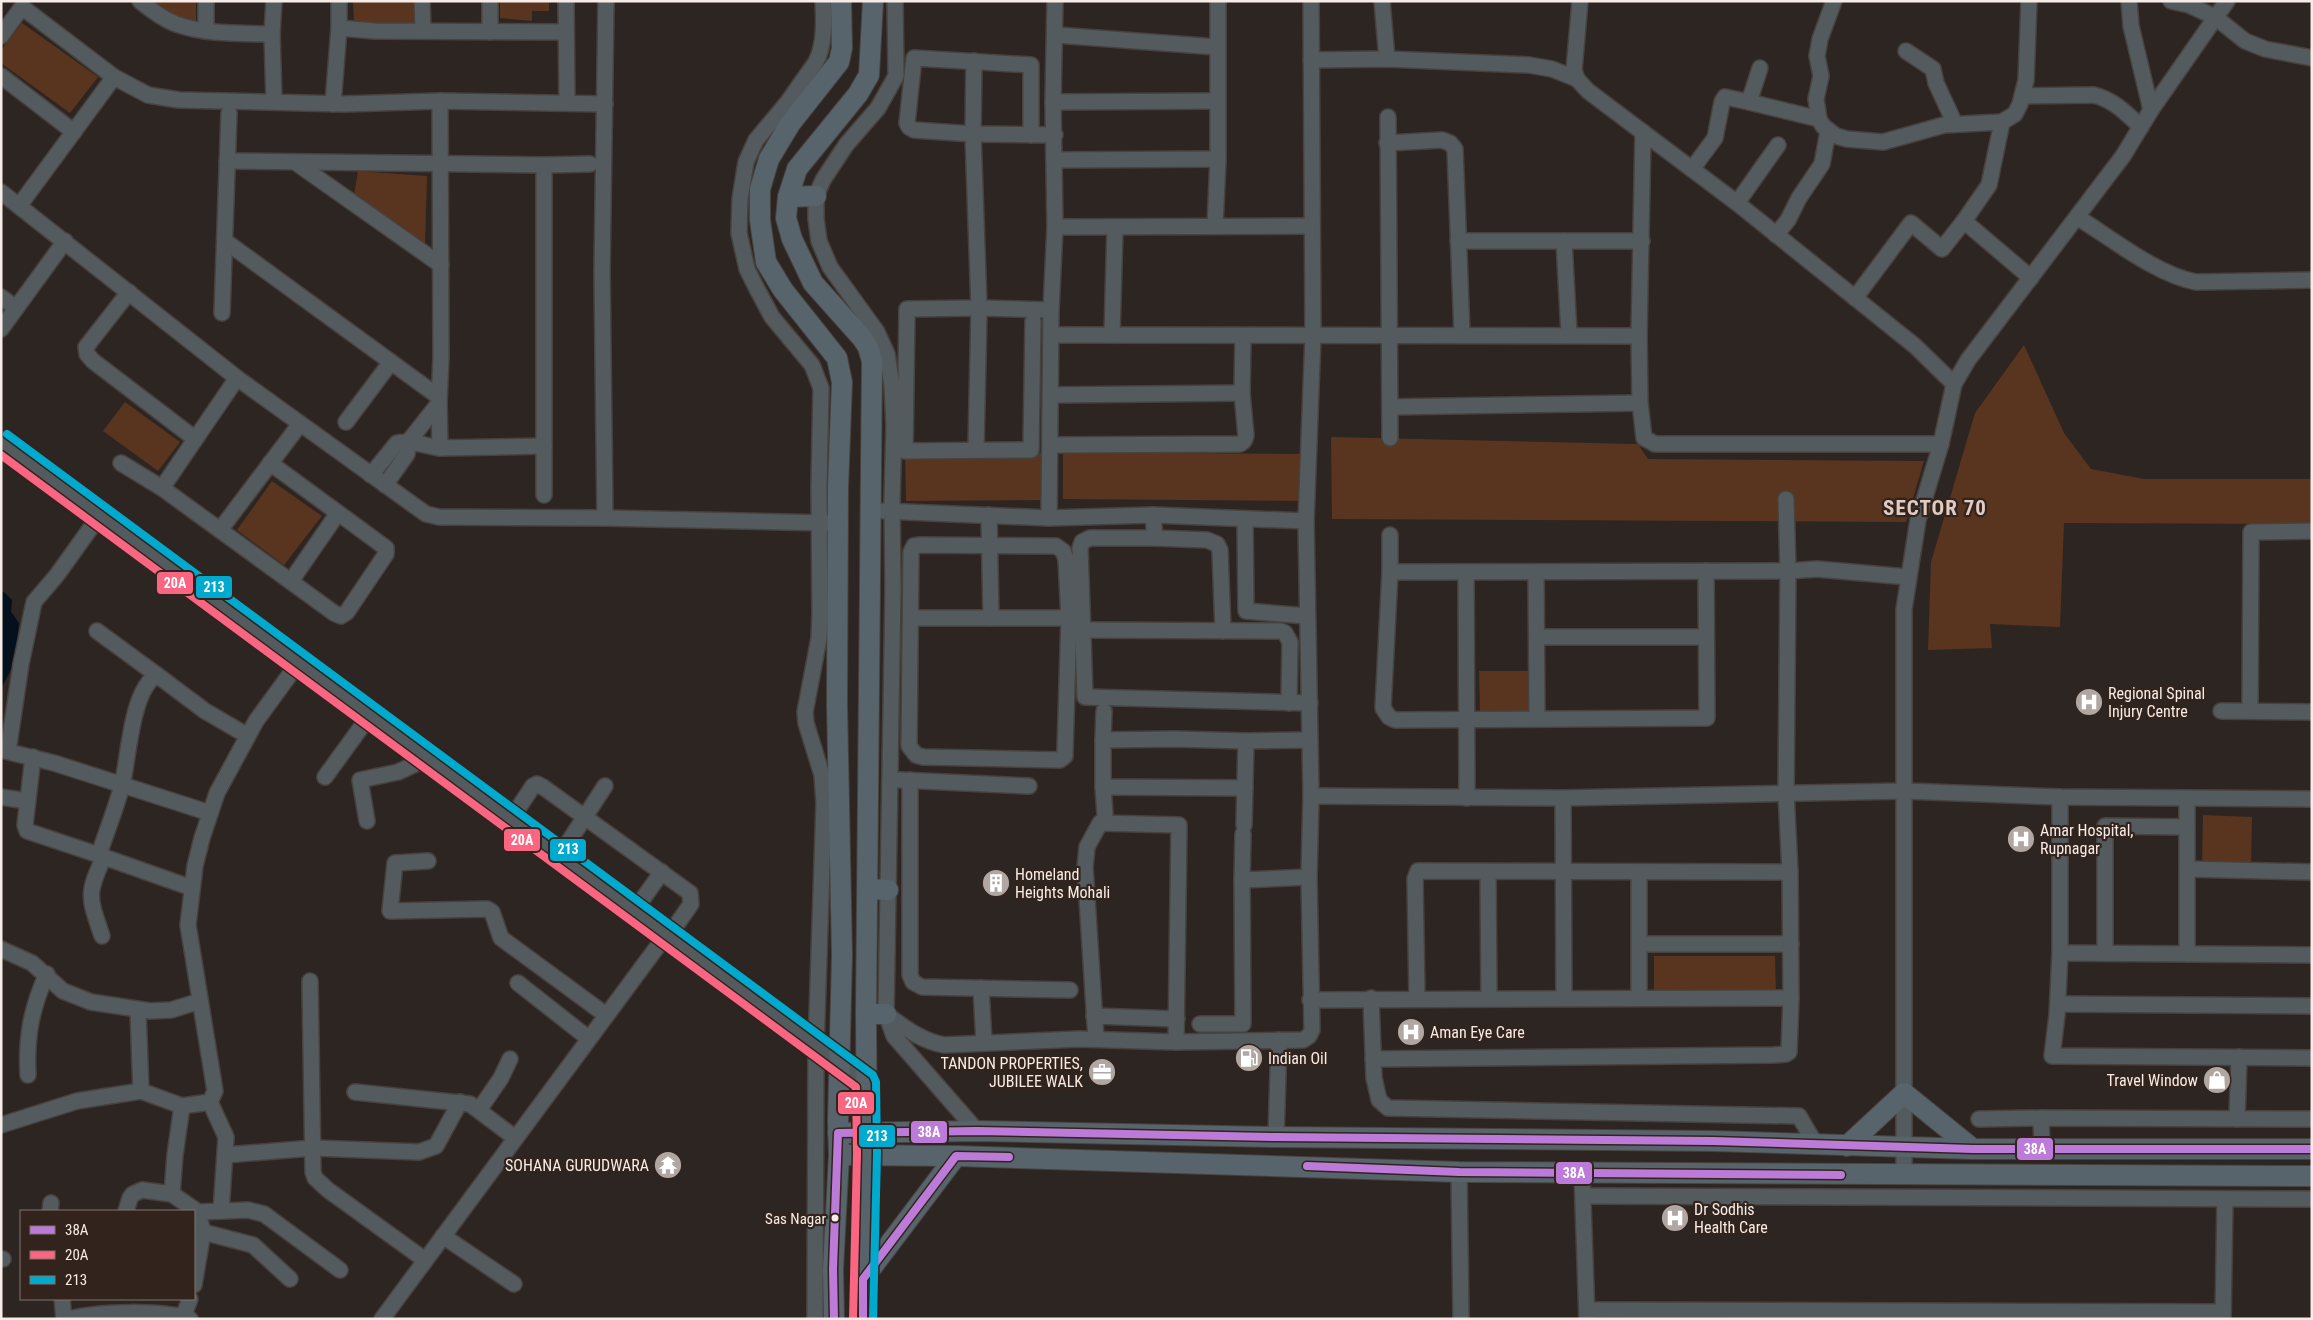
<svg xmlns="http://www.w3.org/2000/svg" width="2313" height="1320" font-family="'Roboto Condensed',sans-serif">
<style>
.green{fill:#59341e}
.water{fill:#04111c}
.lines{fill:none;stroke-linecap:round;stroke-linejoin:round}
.minor-casing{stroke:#48423e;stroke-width:18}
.major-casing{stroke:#48423e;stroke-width:22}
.minor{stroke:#545b5f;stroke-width:15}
.major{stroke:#58646c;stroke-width:20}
.bus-1-casing{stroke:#32241c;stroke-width:11}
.bus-2-casing{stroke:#32241c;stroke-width:11}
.bus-3-casing{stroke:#32241c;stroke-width:11}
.bus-1{stroke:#bd7bd9;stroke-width:8}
.bus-2{stroke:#fa6682;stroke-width:8}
.bus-3{stroke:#00a9ce;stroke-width:8}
.bus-dot{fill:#f7ece7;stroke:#32241c;stroke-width:2}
.labels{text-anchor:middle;stroke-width:4.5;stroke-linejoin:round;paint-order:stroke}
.bus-label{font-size:15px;fill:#f7ece7;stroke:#32241c;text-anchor:end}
.poi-label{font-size:16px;fill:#f7ece7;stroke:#32241c;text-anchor:start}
.district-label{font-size:21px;font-weight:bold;letter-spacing:1px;fill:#e0ccc2;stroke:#32241c}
.line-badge{stroke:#32241c;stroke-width:2}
.badge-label{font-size:14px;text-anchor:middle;font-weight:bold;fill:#fff}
</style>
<rect width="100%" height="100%" fill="#2d2521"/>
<g class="green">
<path d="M153,1H196V23L171,16Z"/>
<path d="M353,1H415V24L354,23Z"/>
<path d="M500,1H549V11H532V21L500,18Z"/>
<path d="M22,23L98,77L70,113L1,63V50Z"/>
<path d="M358,171L427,176L425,245L354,196Z"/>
<path d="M2024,345L2064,433L2091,469L2144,479H2312V524L2064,523L2060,627L1990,624L1992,648L1928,650L1931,562L1975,413Z"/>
<path d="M125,402L180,442L158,471L103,431Z"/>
<path d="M1331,437L1638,444L1648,459L1924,461L1906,522L1332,519Z"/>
<path d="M905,452L1048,453V500L906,501Z"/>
<path d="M1063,452L1308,454L1307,501L1063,499Z"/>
<path d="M272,481L322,516L284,565L237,530Z"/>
<path d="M1528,671L1529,711L1480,712L1479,671Z"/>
<path d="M2203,815L2252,817L2251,867L2202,865Z"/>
<path d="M1654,956H1775L1776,992H1654Z"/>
</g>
<path class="water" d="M1,592H4L12,600L11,612L19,623L15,662L2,687Z"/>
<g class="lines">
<defs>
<g id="minor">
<path d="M140,1C151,10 163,19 176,24C207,35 240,33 272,34"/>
<path d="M206,1V31"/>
<path d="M339,1V28L375,31L566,32"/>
<path d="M422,1L423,30"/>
<path d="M566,1L567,103"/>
<path d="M895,1L896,76L878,108L846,145L823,180L816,196V219L819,241L830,267L877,332L887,354L892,386L894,425L892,501L893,590L886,1014L894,1036L977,1131"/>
<path d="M1382,1L1387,59"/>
<path d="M1580,1L1574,70L1577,79L1588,91L1737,203L1915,346L1954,384L1941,444L1918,520L1904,609V1175"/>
<path d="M1834,1L1820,39L1817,56L1821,76L1816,99L1819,119L1823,126L1836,136L1847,139L1883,142L1944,125L2002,122L2015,114L2020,104L2026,80L2029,1"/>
<path d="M2129,1L2131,26L2151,110"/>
<path d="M2171,1L2189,5L2215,17L2245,41L2265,49L2312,58"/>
<path d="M490,32V1"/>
<path d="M1056,35L1217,47"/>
<path d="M1,36L22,7L114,77"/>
<path d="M1906,51L1933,69L1936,83L1955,124"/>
<path d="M1311,60L1387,59L1529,65L1552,69L1577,79"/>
<path d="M974,61L973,134L1055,135"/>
<path d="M1,76L74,132"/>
<path d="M2022,96L2094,95C2114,100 2127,114 2141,127"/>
<path d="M274,101L272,34L274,1"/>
<path d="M1053,102L1217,101"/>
<path d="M1749,102L1819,119"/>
<path d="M333,104L339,28"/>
<path d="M1388,117L1390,438"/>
<path d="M1643,132L1639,336L1640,403L1644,438L1655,444H1941"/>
<path d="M1031,135V65L914,58L907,123L909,127L914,130L973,134L979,308L1051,310"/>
<path d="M1387,143L1442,140L1450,143L1455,149L1462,334"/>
<path d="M1054,160L1218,159"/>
<path d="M227,161L544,165V495"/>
<path d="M295,162L441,265"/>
<path d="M544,165L590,164"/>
<path d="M1692,169L1715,138L1722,102L1725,97L1749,102L1760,68"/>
<path d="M1,192L237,378L426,514L439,517L605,518L828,523"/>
<path d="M1737,203L1778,145"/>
<path d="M19,206L114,77L148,95L179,100L344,104L440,101L605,104"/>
<path d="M2077,217C2111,238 2157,275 2196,282L2312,280"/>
<path d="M1964,221L1989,185L2002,122"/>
<path d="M1215,226L1218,159V1"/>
<path d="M1055,227L1312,226"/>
<path d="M1776,235L1788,220L1799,198L1822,164L1828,131"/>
<path d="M225,241L439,397"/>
<path d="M1458,241H1642"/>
<path d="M1564,241L1569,334"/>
<path d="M129,292L86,347L87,354L93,361L194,438"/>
<path d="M1,297L16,308"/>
<path d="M1855,298L1911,223L1942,249L1964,221L2031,278"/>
<path d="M222,313L229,113"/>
<path d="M1,329L65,241"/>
<path d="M1052,335L1639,336"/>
<path d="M1112,335L1115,227"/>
<path d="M237,378L162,488L334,613L341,616L347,612L386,554V548L270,463"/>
<path d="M1954,384L1968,360L2123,156L2151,110L2227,1"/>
<path d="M1051,395L1242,393"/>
<path d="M439,403L440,448"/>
<path d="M1390,407L1640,403"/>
<path d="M346,422L391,362"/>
<path d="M1,442L866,1082"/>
<path d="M1051,445L1240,444L1244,441L1246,436L1242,393L1243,336"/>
<path d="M976,449L979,308L907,309L905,451L1031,450L1033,321"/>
<path d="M121,463L162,488"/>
<path d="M371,475L397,443C412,440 425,446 440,448L544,446"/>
<path d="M385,485L407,454L409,441L439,403L441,357L440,101"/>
<path d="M883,511L1049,518L1153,515L1306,521"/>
<path d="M1153,515L1155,538H1090L1082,542L1080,548L1085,697L1310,703"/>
<path d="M605,518L602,272L606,1"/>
<path d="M1049,518L1051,310L1055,227L1053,102L1055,1"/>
<path d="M1245,519L1246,611L1307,616"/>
<path d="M220,530L300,424"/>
<path d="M1390,535V572L1383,708L1389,717L1395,720L1707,718L1706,571"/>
<path d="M1155,538L1207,540L1217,544L1220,550L1223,631"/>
<path d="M920,545L1056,546L1063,551L1066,559L1069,618L1065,751V756L1060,760L923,757L916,755L909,746L911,552L914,546Z"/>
<path d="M1390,572L1788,571L1817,569L1908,577"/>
<path d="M1466,572L1467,798"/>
<path d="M1536,572L1537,718"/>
<path d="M291,581L338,513"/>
<path d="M911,618H991L989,515"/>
<path d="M991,618H1069"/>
<path d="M1084,630L1281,631L1285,633L1290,642L1289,703"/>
<path d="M97,631L157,675"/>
<path d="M1537,637H1706"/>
<path d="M2221,711L2312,712"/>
<path d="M2250,711L2251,532L2312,531"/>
<path d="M1103,740L1104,711"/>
<path d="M1,750L54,763L210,813"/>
<path d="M8,751L21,664L34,602L57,575L100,515"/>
<path d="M33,757L25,825L27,831L99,855"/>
<path d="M325,777L370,715"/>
<path d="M900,780L1029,786"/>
<path d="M910,780V975L913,982L922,987L1070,990"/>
<path d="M1103,787L1105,815"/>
<path d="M1245,788L1103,787V740L1175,739L1246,741"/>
<path d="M1311,796L1563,798L1905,791L2060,797L2312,799"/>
<path d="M1,797L27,801"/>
<path d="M2060,797V953L2057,1015L2052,1056L2312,1058"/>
<path d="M1563,798L1564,998"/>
<path d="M511,819L533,786L537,784L543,787L690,893L691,904L668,937"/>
<path d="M367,821L360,780L398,772L428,758"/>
<path d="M1244,825L1246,741L1309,740"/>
<path d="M560,855L605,786"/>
<path d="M104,857L192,888"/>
<path d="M428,861L395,863L390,911L487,909L492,912L501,938L606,1015"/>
<path d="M2187,869L2312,872"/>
<path d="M1639,872V998"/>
<path d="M1488,873L1489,998"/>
<path d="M1242,880L1243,834"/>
<path d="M634,911L662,872"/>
<path d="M102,936C89,897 86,895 104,857L99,855C106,832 116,809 122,785C129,757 131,690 157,675L205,711L248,736"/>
<path d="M1639,944H1791"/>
<path d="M1,949L32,963L63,991L91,1002L150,1011L171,1010L200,1001"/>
<path d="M2060,953L2312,955"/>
<path d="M2105,953V826L2187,827"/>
<path d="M2187,954V798"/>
<path d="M310,981L313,1172L315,1178L328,1190L425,1260"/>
<path d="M518,983L588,1038"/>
<path d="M981,988L984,1043"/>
<path d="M1371,998L1374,1078L1379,1100L1388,1108L1799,1116L1816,1145"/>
<path d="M1417,998L1415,879L1418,871L1790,872"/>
<path d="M1310,1000L1791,998"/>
<path d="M2058,1004L2312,1006"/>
<path d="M138,1011L141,1091L182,1106"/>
<path d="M886,1014C904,1027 921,1041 944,1045L1079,1039L1176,1042L1303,1040L1309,1036L1312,1030L1309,877L1311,796L1306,521L1313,335L1311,1"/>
<path d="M1094,1016L1177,1019"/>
<path d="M1200,1024H1243L1242,880L1309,877"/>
<path d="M1096,1039L1085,867L1087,847L1100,823L1179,825L1176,1042"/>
<path d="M1373,1059L1773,1055L1786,1054L1789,1052L1791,998L1790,872L1786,793L1788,571L1786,499"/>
<path d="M28,1075C26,1039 31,1008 47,974"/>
<path d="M355,1092L470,1104L514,1137"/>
<path d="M210,1102L226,1137L221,1211"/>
<path d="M479,1110L501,1078L510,1059"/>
<path d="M1979,1119L2041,1118"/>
<path d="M2237,1119L2239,1057"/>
<path d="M1,1125L77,1101L141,1091"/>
<path d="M1276,1137L1279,1040"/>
<path d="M2042,1149L2041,1118L2312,1119"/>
<path d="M225,1155L313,1148L419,1152L436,1146L460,1102"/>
<path d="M1459,1172L1461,1319"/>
<path d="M1582,1174L1587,1319"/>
<path d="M172,1194L175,1155L182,1106L210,1102L215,1091L188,925L195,866L202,838L217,793L256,721L299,662"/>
<path d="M1583,1196L2312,1199"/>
<path d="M50,1211L51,1203"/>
<path d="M126,1211L130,1198L133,1194L142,1190L172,1194L198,1212L203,1232L194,1285"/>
<path d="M198,1212L248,1210L264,1214L340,1270"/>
<path d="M203,1232L253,1245L290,1279"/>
<path d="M443,1236L514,1284"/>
<path d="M1,1259H3"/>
<path d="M62,1299L64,1319"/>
<path d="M1588,1310L2223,1312"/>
<path d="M183,1317L190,1299"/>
<path d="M69,1319C99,1311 161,1310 190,1319"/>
<path d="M382,1319L666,935"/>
<path d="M815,1319L816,1046L824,803L822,775L806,723L805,712L819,638L820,615L819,488L821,388L812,365L772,317L757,289L747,269L739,233L740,199L746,162L756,140L787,103L816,62C825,44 824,21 823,1"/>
<path d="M2223,1319L2225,1199"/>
</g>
<g id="major">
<path d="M788,197L816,196"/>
<path d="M868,889L888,890"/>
<path d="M866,1014H886"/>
<path d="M838,1133L977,1131L1276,1137L1713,1141L1973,1149H2312"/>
<path d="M1847,1146L1904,1093L1973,1149"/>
<path d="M839,1155L956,1156L1459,1172L2312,1176"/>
<path d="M863,1279L956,1156"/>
<path d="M834,1319L833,1269L839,1155L838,1122L842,955L837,704L838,487L842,382L837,358L783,290L766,262L760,220V189L769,159L790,124L839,62L842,48L841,1"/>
<path d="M863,1319L867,1154L866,1014L872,361L868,347L862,338L813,283L792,239L786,218L788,197L797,169L858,94L869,75L873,1"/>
</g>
</defs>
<use href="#minor" class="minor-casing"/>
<use href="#major" class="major-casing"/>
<use href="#minor" class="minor"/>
<use href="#major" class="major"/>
<defs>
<g id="bus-1">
<path d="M1307,1166L1459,1172L1841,1175"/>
<path d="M834,1319L833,1269L838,1133L977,1131L1276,1137L1713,1141L1973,1149H2312"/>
<path d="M863,1319V1279L956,1156L1009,1157"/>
</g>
<path id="bus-2" d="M1,455L856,1087L857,1154L853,1319"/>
<path id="bus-3" d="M7,434L873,1075L876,1082L877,1154L873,1319"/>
</defs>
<use href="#bus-1" class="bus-1-casing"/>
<use href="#bus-2" class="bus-2-casing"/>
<use href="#bus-3" class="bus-3-casing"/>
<use href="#bus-1" class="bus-1"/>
<use href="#bus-2" class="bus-2"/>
<use href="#bus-3" class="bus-3"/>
</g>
<defs>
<symbol id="hospital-disc" viewBox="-11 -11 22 22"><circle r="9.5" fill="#b0a6a2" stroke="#32241c"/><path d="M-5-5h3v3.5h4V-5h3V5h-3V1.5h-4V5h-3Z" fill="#fff"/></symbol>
<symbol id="building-disc" viewBox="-11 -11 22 22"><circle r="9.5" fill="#b0a6a2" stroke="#32241c"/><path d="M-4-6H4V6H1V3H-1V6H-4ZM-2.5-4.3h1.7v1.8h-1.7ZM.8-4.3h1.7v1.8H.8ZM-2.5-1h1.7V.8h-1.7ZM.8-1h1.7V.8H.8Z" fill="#fff"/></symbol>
<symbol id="fuel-disc" viewBox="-11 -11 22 22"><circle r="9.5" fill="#b0a6a2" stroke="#32241c"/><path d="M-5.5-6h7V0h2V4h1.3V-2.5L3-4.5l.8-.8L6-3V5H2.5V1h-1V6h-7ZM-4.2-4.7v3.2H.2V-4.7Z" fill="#fff"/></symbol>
<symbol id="office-disc" viewBox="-11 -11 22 22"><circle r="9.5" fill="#b0a6a2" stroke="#32241c"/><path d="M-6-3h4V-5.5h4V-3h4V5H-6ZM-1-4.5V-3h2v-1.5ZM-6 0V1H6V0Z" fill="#fff"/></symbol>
<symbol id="shop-disc" viewBox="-11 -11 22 22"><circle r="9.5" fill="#b0a6a2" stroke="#32241c"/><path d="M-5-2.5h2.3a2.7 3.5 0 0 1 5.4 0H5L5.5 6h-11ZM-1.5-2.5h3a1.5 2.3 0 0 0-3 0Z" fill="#fff"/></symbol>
<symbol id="temple-disc" viewBox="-11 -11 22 22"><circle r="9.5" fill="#b0a6a2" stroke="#32241c"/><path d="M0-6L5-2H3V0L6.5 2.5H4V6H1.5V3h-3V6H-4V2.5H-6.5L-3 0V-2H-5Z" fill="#fff"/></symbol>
</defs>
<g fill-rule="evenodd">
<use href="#hospital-disc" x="2073" y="686" width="32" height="32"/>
<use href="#hospital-disc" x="2005" y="823" width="32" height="32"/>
<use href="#building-disc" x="980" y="867" width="32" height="32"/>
<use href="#hospital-disc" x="1395" y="1016" width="32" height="32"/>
<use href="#fuel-disc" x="1233" y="1042" width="32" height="32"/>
<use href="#office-disc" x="1086" y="1056" width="32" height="32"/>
<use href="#shop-disc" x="2201" y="1064" width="32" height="32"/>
<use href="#temple-disc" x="652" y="1149" width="32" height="32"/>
<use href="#hospital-disc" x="1659" y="1202" width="32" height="32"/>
</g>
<circle class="bus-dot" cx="835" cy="1218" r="4.5"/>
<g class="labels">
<g class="bus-label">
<text x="826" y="1224">Sas Nagar</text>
</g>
<g class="poi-label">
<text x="2108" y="699">Regional Spinal<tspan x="2108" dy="18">Injury Centre</tspan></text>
<text x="2040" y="836">Amar Hospital,<tspan x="2040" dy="18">Rupnagar</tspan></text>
<text x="1015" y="880">Homeland<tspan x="1015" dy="18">Heights Mohali</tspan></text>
<text x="1430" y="1038">Aman Eye Care</text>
<text x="1268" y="1064">Indian Oil</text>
<text x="1083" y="1069" text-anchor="end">TANDON PROPERTIES,<tspan x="1083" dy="18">JUBILEE WALK</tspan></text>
<text x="2198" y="1086" text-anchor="end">Travel Window</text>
<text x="649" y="1171" text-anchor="end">SOHANA GURUDWARA</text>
<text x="1694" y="1215">Dr Sodhis<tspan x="1694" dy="18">Health Care</tspan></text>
</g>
<g class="district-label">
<text x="1935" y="515">SECTOR 70</text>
</g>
</g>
<g class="line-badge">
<rect x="156" y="571" width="38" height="24" rx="5" fill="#fa6682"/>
<rect x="195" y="575" width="38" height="24" rx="5" fill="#00a9ce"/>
<rect x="503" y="828" width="38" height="24" rx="5" fill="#fa6682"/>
<rect x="549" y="838" width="38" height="24" rx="5" fill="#00a9ce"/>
<rect x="837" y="1091" width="38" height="24" rx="5" fill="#fa6682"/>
<rect x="910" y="1120" width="38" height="24" rx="5" fill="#bd7bd9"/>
<rect x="858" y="1124" width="38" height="24" rx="5" fill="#00a9ce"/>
<rect x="2016" y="1137" width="38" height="24" rx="5" fill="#bd7bd9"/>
<rect x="1555" y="1161" width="38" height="24" rx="5" fill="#bd7bd9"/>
</g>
<g class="badge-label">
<text x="175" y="588">20A</text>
<text x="214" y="592">213</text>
<text x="522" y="845">20A</text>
<text x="568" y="854">213</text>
<text x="856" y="1108">20A</text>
<text x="929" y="1137">38A</text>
<text x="877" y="1141">213</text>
<text x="2035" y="1154">38A</text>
<text x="1574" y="1178">38A</text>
</g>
<rect width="2313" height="1320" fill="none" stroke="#f7ece7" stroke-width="5"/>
<rect x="20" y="1210" width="175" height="90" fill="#32241c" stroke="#81746d"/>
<rect x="30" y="1226" width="25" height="8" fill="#bd7bd9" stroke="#81746d"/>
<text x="65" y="1235" font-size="15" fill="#f7ece7">38A</text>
<rect x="30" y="1251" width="25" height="8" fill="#fa6682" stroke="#81746d"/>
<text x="65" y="1260" font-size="15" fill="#f7ece7">20A</text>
<rect x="30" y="1276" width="25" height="8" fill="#00a9ce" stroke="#81746d"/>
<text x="65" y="1285" font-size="15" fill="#f7ece7">213</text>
</svg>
